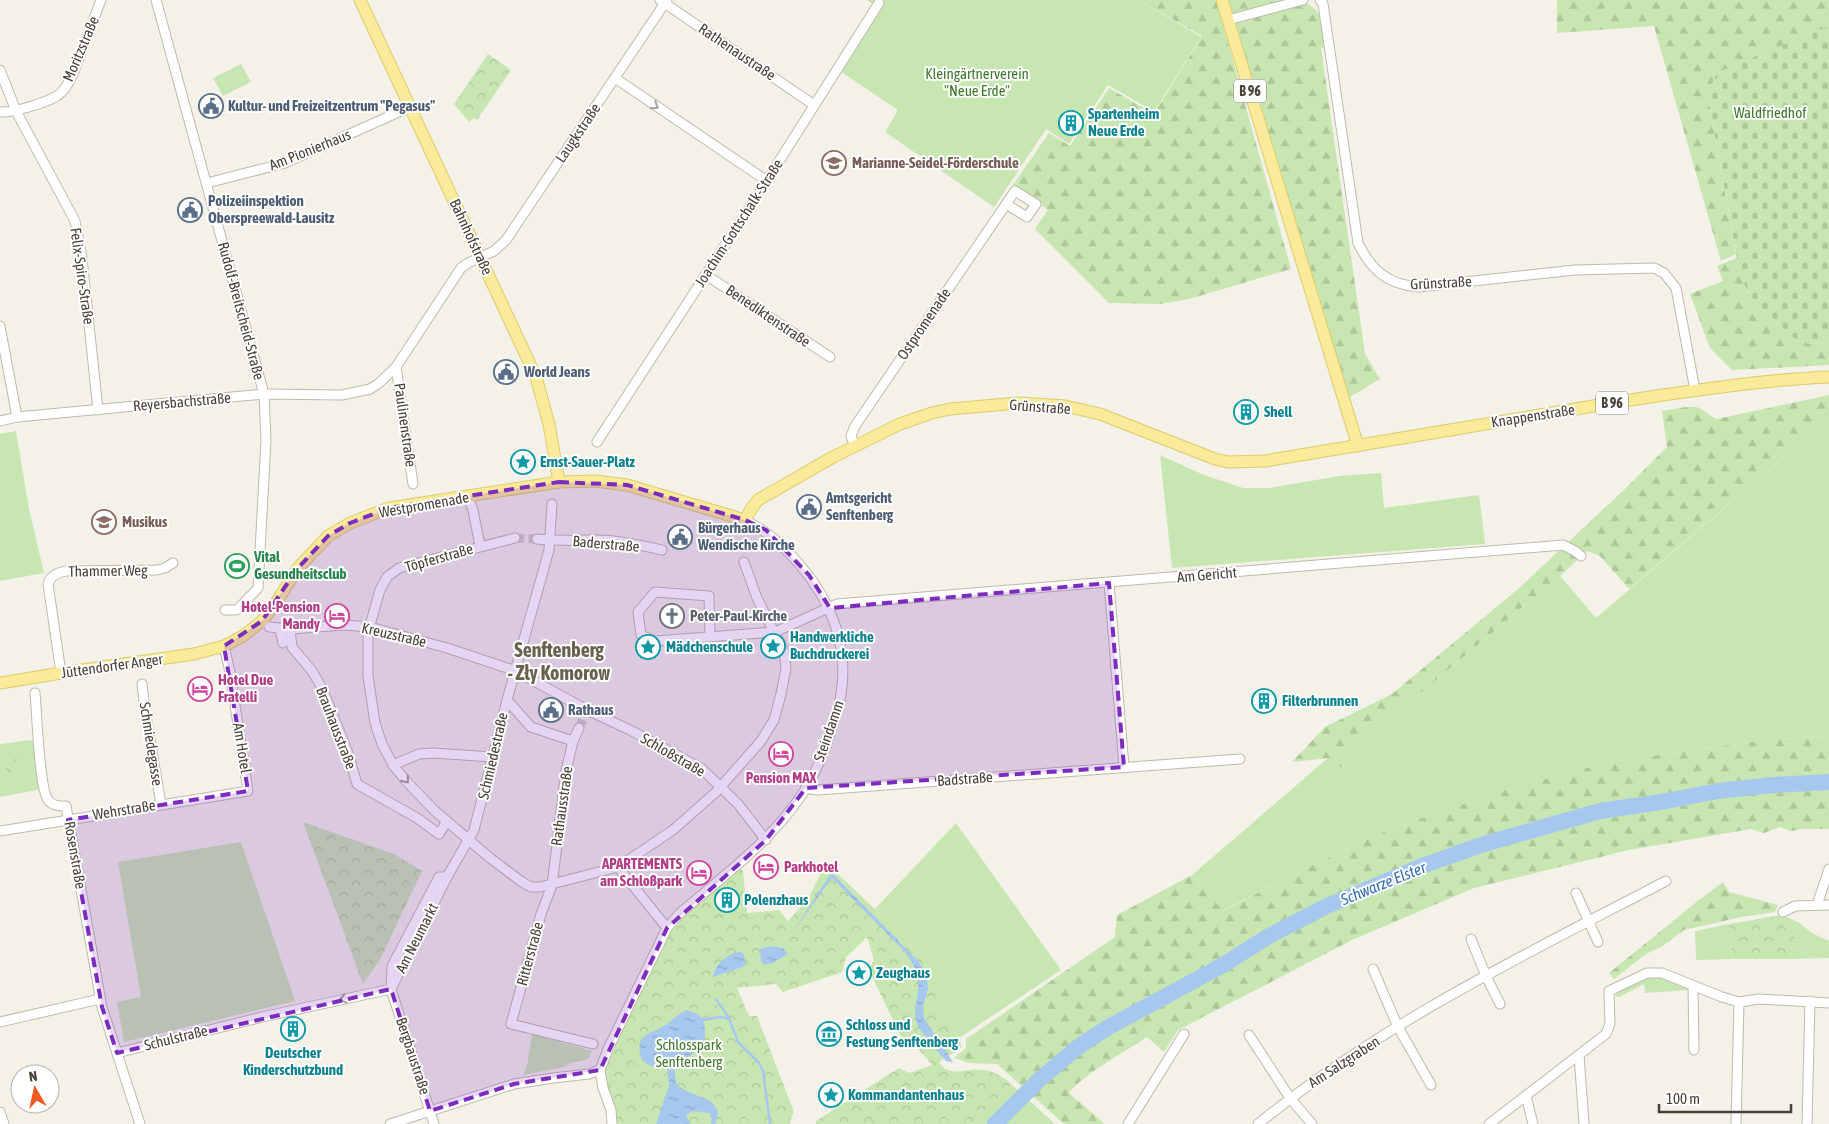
<svg xmlns="http://www.w3.org/2000/svg" width="1829" height="1124" font-family="'Asap Condensed',sans-serif">
<style>
.green{fill:#c8e6b2}
.forest{fill:url(#forest-firs)}
.cemetery{fill:url(#cemetery-stones)}
.park{fill:url(#park-crowns)}
.water{fill:url(#water-ripples)}
.lines{fill:none;stroke-linecap:round;stroke-linejoin:round}
.stream{stroke:#a7c8ee;stroke-width:2.5}
.river{stroke:#a7c8ee;stroke-width:16}
.minor-tunnel{stroke:#d1cec5;stroke-width:9;stroke-dasharray:9 4.5;stroke-linecap:butt}
.minor-casing{stroke:#bfbaab;stroke-width:11}
.major-casing{stroke:#dfcb6a;stroke-width:13}
.minor{stroke:#fff;stroke-width:9}
.major{stroke:#faeb9a;stroke-width:11}
.oneway{stroke:#a3a09b}
.marked{fill:#7b2cbf;fill-opacity:0.2;stroke:#7b2cbf;stroke-width:4;stroke-dasharray:10 6;stroke-linejoin:round}
.labels{text-anchor:middle;stroke-width:4;stroke-linejoin:round;paint-order:stroke}
.shield{fill:#fff;stroke:#7e7b73;stroke-width:1}
.shield-label{font-size:14px;font-weight:bold;fill:#474237}
.street-label{font-size:15px;fill:#474237;stroke:#fff}
.park-label{font-size:15px;fill:#3f772c;stroke:#fff}
.service-label{font-size:15px;font-weight:bold;fill:#4e5e75;stroke:#fff;text-anchor:start}
.culture-label{font-size:15px;font-weight:bold;fill:#0d838f;stroke:#fff;text-anchor:start}
.education-label{font-size:15px;font-weight:bold;fill:#785e54;stroke:#fff;text-anchor:start}
.leisure-label{font-size:15px;font-weight:bold;fill:#27864d;stroke:#fff;text-anchor:start}
.hotel-label{font-size:15px;font-weight:bold;fill:#b23c85;stroke:#fff;text-anchor:end}
.worship-label{font-size:15px;font-weight:bold;fill:#5b616d;stroke:#fff;text-anchor:start}
.water-label{font-size:16px;font-style:italic;fill:#346caf;stroke:#fff}
.district-label{font-size:20px;font-weight:bold;fill:#69624f;stroke:#fff}
</style>
<defs>
<pattern id="forest-firs" width="22" height="20" patternUnits="userSpaceOnUse" patternTransform="scale(1.25)"><rect width="22" height="20" fill="#c8e6b2"/><path d="M5 1l3.5 6h-7zM16 11l3.5 6h-7z" fill="#adc69a"/></pattern>
<pattern id="cemetery-stones" width="16" height="16" patternUnits="userSpaceOnUse" patternTransform="scale(1.25)"><rect width="16" height="16" fill="#c8e6b2"/><path d="M2 7V4a2 2 0 0 1 4 0v3zM10 15v-3a2 2 0 0 1 4 0v3z" fill="#adc69a"/></pattern>
<pattern id="park-crowns" width="20" height="18" patternUnits="userSpaceOnUse" patternTransform="scale(1.25)"><rect width="20" height="18" fill="#c8e6b2"/><path d="M2 6a3 3 0 1 1 6 0M12 15a3 3 0 1 1 6 0" fill="none" stroke="#adc69a"/></pattern>
<pattern id="water-ripples" width="26" height="14" patternUnits="userSpaceOnUse" patternTransform="scale(1.25)"><rect width="26" height="14" fill="#a7c8ee"/><path d="M2 4q2-2 4 0t4 0M15 11q2-2 4 0t4 0" fill="none" stroke="#8aa4c2"/></pattern>
</defs>
<rect width="100%" height="100%" fill="#f3f1e8"/>
<g class="green">
<path d="M867,0H1139L1201,37L1154,112L1108,85L1069,144L1046,129L994,207L885,132L898,110L840,71L881,10Z"/>
<path d="M241,64L251,82L223,96L213,78Z"/>
<path d="M1829,419V737L1772,739L1609,762L1512,788L1392,828L1290,876L1222,911L1192,875L1328,758L1342,767L1352,750L1560,576L1596,618Z"/>
<path d="M16,431L29,509L44,573L0,581V434Z"/>
<path d="M1160,455L1204,475L1243,488H1270L1339,476L1381,473L1384,508L1479,495L1485,544L1172,568Z"/>
<path d="M31,740L35,744L42,789L0,797V744Z"/>
<path d="M956,823L1061,970L959,1038L937,1002L929,970L908,940L875,909Z"/>
<path d="M241,842L295,1001L124,1042L117,1002L141,997L118,862Z"/>
<path d="M1798,922L1812,933L1829,941V958L1789,959Z"/>
<path d="M1729,924L1733,959L1696,960L1695,931Z"/>
<path d="M1648,976H1658L1685,987L1688,990L1645,993L1644,984L1619,997L1615,996L1622,989Z"/>
<path d="M532,1034L592,1051L588,1059L585,1060L571,1063L564,1067L523,1075L527,1066Z"/>
<path d="M1011,1084L1055,1124H973Z"/>
</g>
<g class="forest">
<path d="M1139,0H1216L1291,269L1189,299L1160,304L1109,303L1035,229L1048,210L1013,185L1049,133L1070,146L1109,88L1154,114L1202,36Z"/>
<path d="M1226,0H1285L1231,16Z"/>
<path d="M1557,0H1829V26L1708,97L1736,254L1721,261L1654,26L1557,33Z"/>
<path d="M1303,2C1326,11 1322,25 1325,47L1321,48L1365,354L1380,379L1347,399L1232,21Z"/>
<path d="M1737,258L1740,275L1751,299L1797,341L1809,344L1829,342V365L1732,370L1710,348L1690,294L1723,281L1717,266Z"/>
<path d="M1829,395V419L1629,589L1600,556L1587,551L1560,576L1352,750L1342,768L1328,758L1292,762L1325,727L1392,694L1518,589L1626,488L1667,447L1662,411C1671,410 1692,404 1699,408C1705,411 1710,416 1717,419Z"/>
<path d="M1829,737V829H1802L1791,831L1780,827L1764,833L1751,829L1629,850L1474,888L1352,940L1178,1030L1164,1052L1147,1037C1127,1051 1083,1074 1069,1093L1105,1124H1064L997,1064L969,1063L954,1058L966,1048V1039L1115,937L1117,915L1192,875L1223,911L1290,876L1392,828L1511,788L1609,762L1772,739Z"/>
<path d="M1723,882L1729,892L1778,905L1775,912L1741,917L1684,930L1661,947L1646,954L1614,979L1609,973L1699,900Z"/>
</g>
<path class="cemetery" d="M1829,26V342L1808,344L1797,341L1751,299L1740,275L1708,97L1711,85L1718,72Z"/>
<g class="park">
<path d="M488,54L511,70L477,120L474,118L469,122L454,104Z"/>
<path d="M20,758L23,778L8,781L4,761Z"/>
<path d="M303,822L394,854L422,871L381,958L363,984Z"/>
<path d="M826,863L907,939L930,971L937,1002L959,1038L962,1047L939,1062C941,1065 944,1069 948,1070C955,1073 964,1071 971,1070C986,1068 1001,1074 1011,1084L973,1124H816V1121L899,1068L909,1073L932,1065L915,1045L904,1043L869,970L874,960L867,937L846,957L842,972L783,992L776,984L737,988L749,1016H757L794,1112L790,1121V1124H616C615,1117 615,1110 614,1103C610,1086 602,1085 607,1064L667,937L682,917L739,868L743,871L747,913L779,910L788,921L808,899Z"/>
<path d="M1782,915L1798,922L1789,959H1733L1729,924Z"/>
</g>
<g class="water">
<path d="M833,874L919,962L927,976L928,989L923,1007L924,1018L953,1062L946,1061C938,1051 919,1032 916,1021C914,1013 916,1005 917,998C921,979 915,963 902,949L832,878L790,936L830,875Z"/>
<path d="M772,946L783,948L787,953L786,955L773,963L764,965L761,961L760,949Z"/>
<path d="M739,952L743,953L746,963L745,966L713,977C714,965 727,954 739,952Z"/>
<path d="M687,1010C692,1012 697,1013 701,1017C707,1024 706,1041 701,1047C694,1055 682,1059 674,1064L676,1083C688,1099 728,1095 715,1124H711L712,1119L709,1113L693,1111L687,1114V1118L691,1124H656L669,1086L667,1067C656,1068 651,1068 642,1060C633,1033 649,1036 667,1024C675,1019 678,1013 687,1010Z"/>
</g>
<g class="lines">
<g class="stream">
<path d="M716,999L729,1018L738,1042L759,1063L763,1071L770,1124"/>
<path d="M703,1020L719,1017L728,1018"/>
</g>
<path class="river" d="M995,1124L1040,1079L1078,1047L1107,1028L1223,965L1269,936L1327,906L1422,866L1484,844L1600,811L1661,802L1718,791L1773,785L1829,782"/>
<g class="minor-tunnel">
<path d="M515,538L537,539"/>
<path d="M579,728L584,716"/>
</g>
<defs>
<g id="minor">
<path d="M156,0L264,394L266,440L258,588L237,610H225"/>
<path d="M660,0L814,105"/>
<path d="M1320,0L1323,4L1358,243C1371,270 1388,285 1419,287L1575,270L1654,268L1664,273L1676,288L1695,390"/>
<path d="M1228,20L1303,0"/>
<path d="M0,70L16,111L75,221L82,258L98,410"/>
<path d="M615,78L767,181"/>
<path d="M0,112C13,113 45,103 57,96C65,91 69,82 73,74L101,0"/>
<path d="M207,183L285,163L410,107"/>
<path d="M706,275L830,357"/>
<path d="M0,326L17,417"/>
<path d="M396,367L413,484"/>
<path d="M0,421L17,417L264,394L342,395L370,389L378,384L396,367L461,268L468,263L494,251L506,240L667,0"/>
<path d="M597,442L759,193L879,3"/>
<path d="M855,446L851,436L855,426L1015,191L1036,204L1027,217L1006,204"/>
<path d="M468,497L473,510L480,546"/>
<path d="M515,538L399,568L387,577L380,590L368,632V676L375,723L382,744L393,765L406,781L435,811L490,858L522,882L531,887H540L618,867L673,830L716,792L761,741L774,720L781,694L786,668L784,652L757,598L744,562"/>
<path d="M537,539C556,541 576,540 595,540C618,540 640,545 662,550"/>
<path d="M1109,583L1124,767"/>
<path d="M269,627L290,629L344,625L370,627L447,648L516,671L587,710L630,730L701,768L738,804L766,840"/>
<path d="M280,629L283,643"/>
<path d="M290,629L292,647L312,671L322,688L347,750L357,784L417,818L439,834L447,821"/>
<path d="M710,637L709,596L655,592L638,612L641,635L655,641L775,632L837,604L1563,545L1575,551L1581,556"/>
<path d="M61,673L48,584C51,575 57,573 66,571L157,570L165,568L173,563"/>
<path d="M142,684L145,710L161,804"/>
<path d="M35,693C37,713 39,787 48,800C53,806 59,806 66,806L102,1007L140,1124"/>
<path d="M507,700L531,727L573,741"/>
<path d="M579,728L573,741L566,771L552,885L541,914L511,1024L593,1044"/>
<path d="M393,765L419,754L433,753L492,757"/>
<path d="M806,787L810,789L818,790L1240,759"/>
<path d="M0,831L248,791L230,672L224,646"/>
<path d="M618,867L667,928"/>
<path d="M1576,893L1598,942"/>
<path d="M1817,905L1829,869"/>
<path d="M1783,912L1795,906L1829,905"/>
<path d="M1471,939L1486,976L1500,1004"/>
<path d="M1373,969L1398,1027L1431,1085"/>
<path d="M1693,985L1694,1050"/>
<path d="M391,989L447,877L474,830L507,700L549,550L552,504"/>
<path d="M0,1022L100,999"/>
<path d="M1249,1035L1290,1098L1312,1124"/>
<path d="M117,1053L262,1017L391,989"/>
<path d="M1579,1055L1584,1124"/>
<path d="M1526,1096L1533,1124"/>
<path d="M0,1112L4,1124"/>
<path d="M390,1124L514,1084L553,1078L589,1074L600,1070"/>
<path d="M434,1124L391,989L392,966L439,877H447"/>
<path d="M612,1124L611,1110L603,1088L600,1070L608,1049L667,928L679,914C722,877 769,843 801,796C814,777 823,755 830,734C834,721 839,708 841,694C849,646 831,601 800,565C782,544 769,533 745,520"/>
<path d="M1128,1124L1184,1034"/>
<path d="M1258,1124C1381,1024 1526,954 1666,881"/>
<path d="M1489,1124L1606,1034L1610,1024L1609,991L1647,973H1662L1722,997L1739,1002L1759,999L1829,1003"/>
<path d="M1736,1124L1739,1002"/>
<path d="M1807,1124L1810,1001"/>
</g>
<g id="major">
<path d="M360,0L536,377L549,424L559,482"/>
<path d="M1222,0L1358,446"/>
<path d="M0,683L61,673L194,654L224,646L243,636L262,621L278,600L297,569L328,536L350,523L389,508L559,482L595,481L627,485L745,520L751,509L758,500L833,457L900,424L932,413L950,409L1019,403L1065,406L1100,414L1215,459L1228,462L1265,461C1385,442 1503,420 1623,401C1692,391 1760,380 1829,377"/>
</g>
</defs>
<use href="#minor" class="minor-casing"/>
<use href="#major" class="major-casing"/>
<use href="#minor" class="minor"/>
<use href="#major" class="major"/>
</g>
<defs><path id="oneway-chevron" d="M-2-3.5L2.5 0L-2 3.5" fill="none" stroke-width="1.6" stroke-linecap="round" stroke-linejoin="round" transform="scale(1.25)"/></defs>
<g class="oneway">
<use href="#oneway-chevron" transform="translate(655 106) rotate(34)"/>
<use href="#oneway-chevron" transform="translate(406 780) rotate(51)"/>
<use href="#oneway-chevron" transform="translate(343 999) rotate(167)"/>
</g>
<path class="marked" d="M559,482L627,485L745,520L766,530L809,575L830,608L1109,583L1124,767L806,788L766,840L667,928L600,1070L514,1084L430,1111L391,989L117,1053L102,1007L68,820L248,791L224,646L262,621L297,569L328,536L350,523L389,508Z"/>
<defs>
<symbol id="civic-ring" viewBox="-11 -11 22 22"><circle r="9.5" fill="#fff" stroke="#5c6f8a" stroke-width="1.5"/><path d="M-.6-6.5H3V-4.5H.6V-3L4-1V1h2V6H-6V1h2V-1L-.6-3ZM-1.2 2.5V6h2.4V2.5Z" fill="#5c6f8a"/></symbol>
<symbol id="building-ring" viewBox="-11 -11 22 22"><circle r="9.5" fill="#fff" stroke="#0f9aa8" stroke-width="1.5"/><path d="M-4-6H4V6H1V3H-1V6H-4ZM-2.5-4.3h1.7v1.8h-1.7ZM.8-4.3h1.7v1.8H.8ZM-2.5-1h1.7V.8h-1.7ZM.8-1h1.7V.8H.8Z" fill="#0f9aa8"/></symbol>
<symbol id="school-ring" viewBox="-11 -11 22 22"><circle r="9.5" fill="#fff" stroke="#8d6e63" stroke-width="1.5"/><path d="M0-5L7-2L0 1L-7-2ZM-4 1L0 2.5L4 1V4Q0 6-4 4Z" fill="#8d6e63"/></symbol>
<symbol id="sight-ring" viewBox="-11 -11 22 22"><circle r="9.5" fill="#fff" stroke="#0f9aa8" stroke-width="1.5"/><path d="M0-6L1.8-2.2L6-1.7L2.9 1.2L3.7 5.4L0 3.3L-3.7 5.4L-2.9 1.2L-6-1.7L-1.8-2.2Z" fill="#0f9aa8"/></symbol>
<symbol id="stadium-ring" viewBox="-11 -11 22 22"><circle r="9.5" fill="#fff" stroke="#2e9e5b" stroke-width="1.5"/><path d="M0-5a6.5 5 0 1 0 0 10a6.5 5 0 1 0 0-10ZM-3.5-1.8h7v3.6h-7Z" fill="#2e9e5b"/></symbol>
<symbol id="hotel-ring" viewBox="-11 -11 22 22"><circle r="9.5" fill="#fff" stroke="#d1479c" stroke-width="1.5"/><path d="M-6-4.5h1.5V1H6V5H4.5V3h-9V5H-6ZM-4 0a1.8 1.8 0 1 1 3.6 0ZM.5 0V-2.5h3Q6-2.5 6 0Z" fill="#d1479c"/></symbol>
<symbol id="church-ring" viewBox="-11 -11 22 22"><circle r="9.5" fill="#fff" stroke="#6b7280" stroke-width="1.5"/><path d="M-1.2-6h2.4v3.5h3.3v2.4h-3.3V6h-2.4V-.1h-3.3v-2.4h3.3Z" fill="#6b7280"/></symbol>
<symbol id="museum-ring" viewBox="-11 -11 22 22"><circle r="9.5" fill="#fff" stroke="#0f9aa8" stroke-width="1.5"/><path d="M0-6L6-3V-2H-6V-3ZM-5-1h2V3h-2ZM-1-1h2V3h-2ZM3-1h2V3H3ZM-6 4H6V6H-6Z" fill="#0f9aa8"/></symbol>
</defs>
<g fill-rule="evenodd">
<use href="#civic-ring" x="197" y="92" width="28" height="28"/>
<use href="#building-ring" x="1057" y="109" width="28" height="28"/>
<use href="#school-ring" x="820" y="149" width="28" height="28"/>
<use href="#civic-ring" x="176" y="196" width="28" height="28"/>
<use href="#civic-ring" x="492" y="358" width="28" height="28"/>
<use href="#building-ring" x="1232" y="398" width="28" height="28"/>
<use href="#sight-ring" x="509" y="448" width="28" height="28"/>
<use href="#civic-ring" x="795" y="493" width="28" height="28"/>
<use href="#school-ring" x="90" y="508" width="28" height="28"/>
<use href="#civic-ring" x="666" y="523" width="28" height="28"/>
<use href="#stadium-ring" x="223" y="552" width="28" height="28"/>
<use href="#hotel-ring" x="323" y="602" width="28" height="28"/>
<use href="#church-ring" x="658" y="602" width="28" height="28"/>
<use href="#sight-ring" x="759" y="632" width="28" height="28"/>
<use href="#sight-ring" x="634" y="633" width="28" height="28"/>
<use href="#hotel-ring" x="186" y="675" width="28" height="28"/>
<use href="#building-ring" x="1250" y="687" width="28" height="28"/>
<use href="#civic-ring" x="537" y="696" width="28" height="28"/>
<use href="#hotel-ring" x="767" y="740" width="28" height="28"/>
<use href="#hotel-ring" x="752" y="853" width="28" height="28"/>
<use href="#hotel-ring" x="685" y="859" width="28" height="28"/>
<use href="#building-ring" x="713" y="886" width="28" height="28"/>
<use href="#sight-ring" x="845" y="959" width="28" height="28"/>
<use href="#building-ring" x="279" y="1015" width="28" height="28"/>
<use href="#museum-ring" x="815" y="1020" width="28" height="28"/>
<use href="#sight-ring" x="817" y="1081" width="28" height="28"/>
</g>
<g class="labels">
<g class="shield">
<rect x="1234" y="79.5" width="32" height="23" rx="4"/>
<rect x="1596" y="391.5" width="32" height="23" rx="4"/>
</g>
<g class="shield-label">
<text x="1250" y="96">B 96</text>
<text x="1612" y="408">B 96</text>
</g>
<g class="street-label">
<text transform="translate(81 49) rotate(-67)" y="5">Moritzstraße</text>
<text transform="translate(737 52) rotate(34)" y="5">Rathenaustraße</text>
<text transform="translate(578 133) rotate(-56)" y="5">Laugkstraße</text>
<text transform="translate(310 150) rotate(-22)" y="5">Am Pionierhaus</text>
<text transform="translate(739 223) rotate(-57)" y="5">Joachim-Gottschalk-Straße</text>
<text transform="translate(471 237) rotate(65)" y="5">Bahnhofstraße</text>
<text transform="translate(82 276) rotate(82)" y="5">Felix-Spiro-Straße</text>
<text transform="translate(1441 283) rotate(-3)" y="5">Grünstraße</text>
<text transform="translate(241 311) rotate(75)" y="5">Rudolf-Breitscheid-Straße</text>
<text transform="translate(768 316) rotate(34)" y="5">Benediktenstraße</text>
<text transform="translate(924 324) rotate(-56)" y="5">Ostpromenade</text>
<text transform="translate(182 402) rotate(-5)" y="5">Reyersbachstraße</text>
<text transform="translate(1040 407) rotate(4)" y="5">Grünstraße</text>
<text transform="translate(1533 416) rotate(-9)" y="5">Knappenstraße</text>
<text transform="translate(405 425) rotate(82)" y="5">Paulinenstraße</text>
<text transform="translate(424 505) rotate(-10)" y="5">Westpromenade</text>
<text transform="translate(606 544) rotate(5)" y="5">Baderstraße</text>
<text transform="translate(439 558) rotate(-16)" y="5">Töpferstraße</text>
<text transform="translate(108 571) rotate(-1)" y="5">Thammer Weg</text>
<text transform="translate(1207 575) rotate(-5)" y="5">Am Gericht</text>
<text transform="translate(394 635) rotate(13)" y="5">Kreuzstraße</text>
<text transform="translate(112 666) rotate(-8)" y="5">Jüttendorfer Anger</text>
<text transform="translate(336 728) rotate(69)" y="5">Brauhausstraße</text>
<text transform="translate(829 731) rotate(-71)" y="5">Steindamm</text>
<text transform="translate(151 744) rotate(81)" y="5">Schmiedegasse</text>
<text transform="translate(242 748) rotate(81)" y="5">Am Hotel</text>
<text transform="translate(673 755) rotate(30)" y="5">Schloßstraße</text>
<text transform="translate(493 756) rotate(-77)" y="5">Schmiedestraße</text>
<text transform="translate(965 779) rotate(-4)" y="5">Badstraße</text>
<text transform="translate(562 806) rotate(-82)" y="5">Rathausstraße</text>
<text transform="translate(124 810) rotate(-9)" y="5">Wehrstraße</text>
<text transform="translate(75 855) rotate(80)" y="5">Rosenstraße</text>
<text transform="translate(417 938) rotate(-63)" y="5">Am Neumarkt</text>
<text transform="translate(530 954) rotate(-75)" y="5">Ritterstraße</text>
<text transform="translate(176 1038) rotate(-14)" y="5">Schulstraße</text>
<text transform="translate(413 1056) rotate(72)" y="5">Bergbaustraße</text>
<text transform="translate(1344 1062) rotate(-33)" y="5">Am Salzgraben</text>
</g>
<g class="park-label">
<text x="977" y="79">Kleingärtnerverein<tspan x="977" dy="17">"Neue Erde"</tspan></text>
<text x="1770" y="118">Waldfriedhof</text>
<text x="689" y="1050">Schlosspark<tspan x="689" dy="17">Senftenberg</tspan></text>
</g>
<g class="service-label">
<text x="228" y="111">Kultur- und Freizeitzentrum "Pegasus"</text>
<text x="208" y="206">Polizeiinspektion<tspan x="208" dy="17">Oberspreewald-Lausitz</tspan></text>
<text x="524" y="377">World Jeans</text>
<text x="826" y="503">Amtsgericht<tspan x="826" dy="17">Senftenberg</tspan></text>
<text x="698" y="533">Bürgerhaus<tspan x="698" dy="17">Wendische Kirche</tspan></text>
<text x="568" y="715">Rathaus</text>
</g>
<g class="culture-label">
<text x="1088" y="119">Spartenheim<tspan x="1088" dy="17">Neue Erde</tspan></text>
<text x="1264" y="417">Shell</text>
<text x="540" y="467">Ernst-Sauer-Platz</text>
<text x="790" y="642">Handwerkliche<tspan x="790" dy="17">Buchdruckerei</tspan></text>
<text x="666" y="652">Mädchenschule</text>
<text x="1282" y="706">Filterbrunnen</text>
<text x="744" y="905">Polenzhaus</text>
<text x="876" y="978">Zeughaus</text>
<text x="846" y="1030">Schloss und<tspan x="846" dy="17">Festung Senftenberg</tspan></text>
<text x="293" y="1058" text-anchor="middle">Deutscher<tspan x="293" dy="17">Kinderschutzbund</tspan></text>
<text x="848" y="1100">Kommandantenhaus</text>
</g>
<g class="education-label">
<text x="852" y="168">Marianne-Seidel-Förderschule</text>
<text x="122" y="527">Musikus</text>
</g>
<g class="leisure-label">
<text x="254" y="562">Vital<tspan x="254" dy="17">Gesundheitsclub</tspan></text>
</g>
<g class="hotel-label">
<text x="320" y="612">Hotel-Pension<tspan x="320" dy="17">Mandy</tspan></text>
<text x="218" y="685" text-anchor="start">Hotel Due<tspan x="218" dy="17">Fratelli</tspan></text>
<text x="781" y="783" text-anchor="middle">Pension MAX</text>
<text x="682" y="869">APARTEMENTS<tspan x="682" dy="17">am Schloßpark</tspan></text>
<text x="784" y="872" text-anchor="start">Parkhotel</text>
</g>
<g class="worship-label">
<text x="690" y="621">Peter-Paul-Kirche</text>
</g>
<g class="water-label">
<text transform="translate(1383 883) rotate(-22)" y="6">Schwarze Elster</text>
</g>
<g class="district-label">
<text x="559" y="657">Senftenberg<tspan x="559" dy="23">- Zły Komorow</tspan></text>
</g>
</g>
<g transform="translate(35 1089) rotate(351)"><circle r="24" fill="#ffffff" stroke="#b5b3af"/>
<path d="M0-4L9 19L0 12L-9 19Z" fill="#f25a21"/>
<text y="-8" font-size="14" font-weight="bold" text-anchor="middle" fill="#474237">N</text>
</g>
<path d="M1659 1104v8h132v-8" fill="none" stroke="#474237" stroke-width="2.5"/>
<text x="1666" y="1104" font-size="15" fill="#474237" stroke="#ffffff" stroke-width="4" paint-order="stroke">100 m</text>
</svg>
